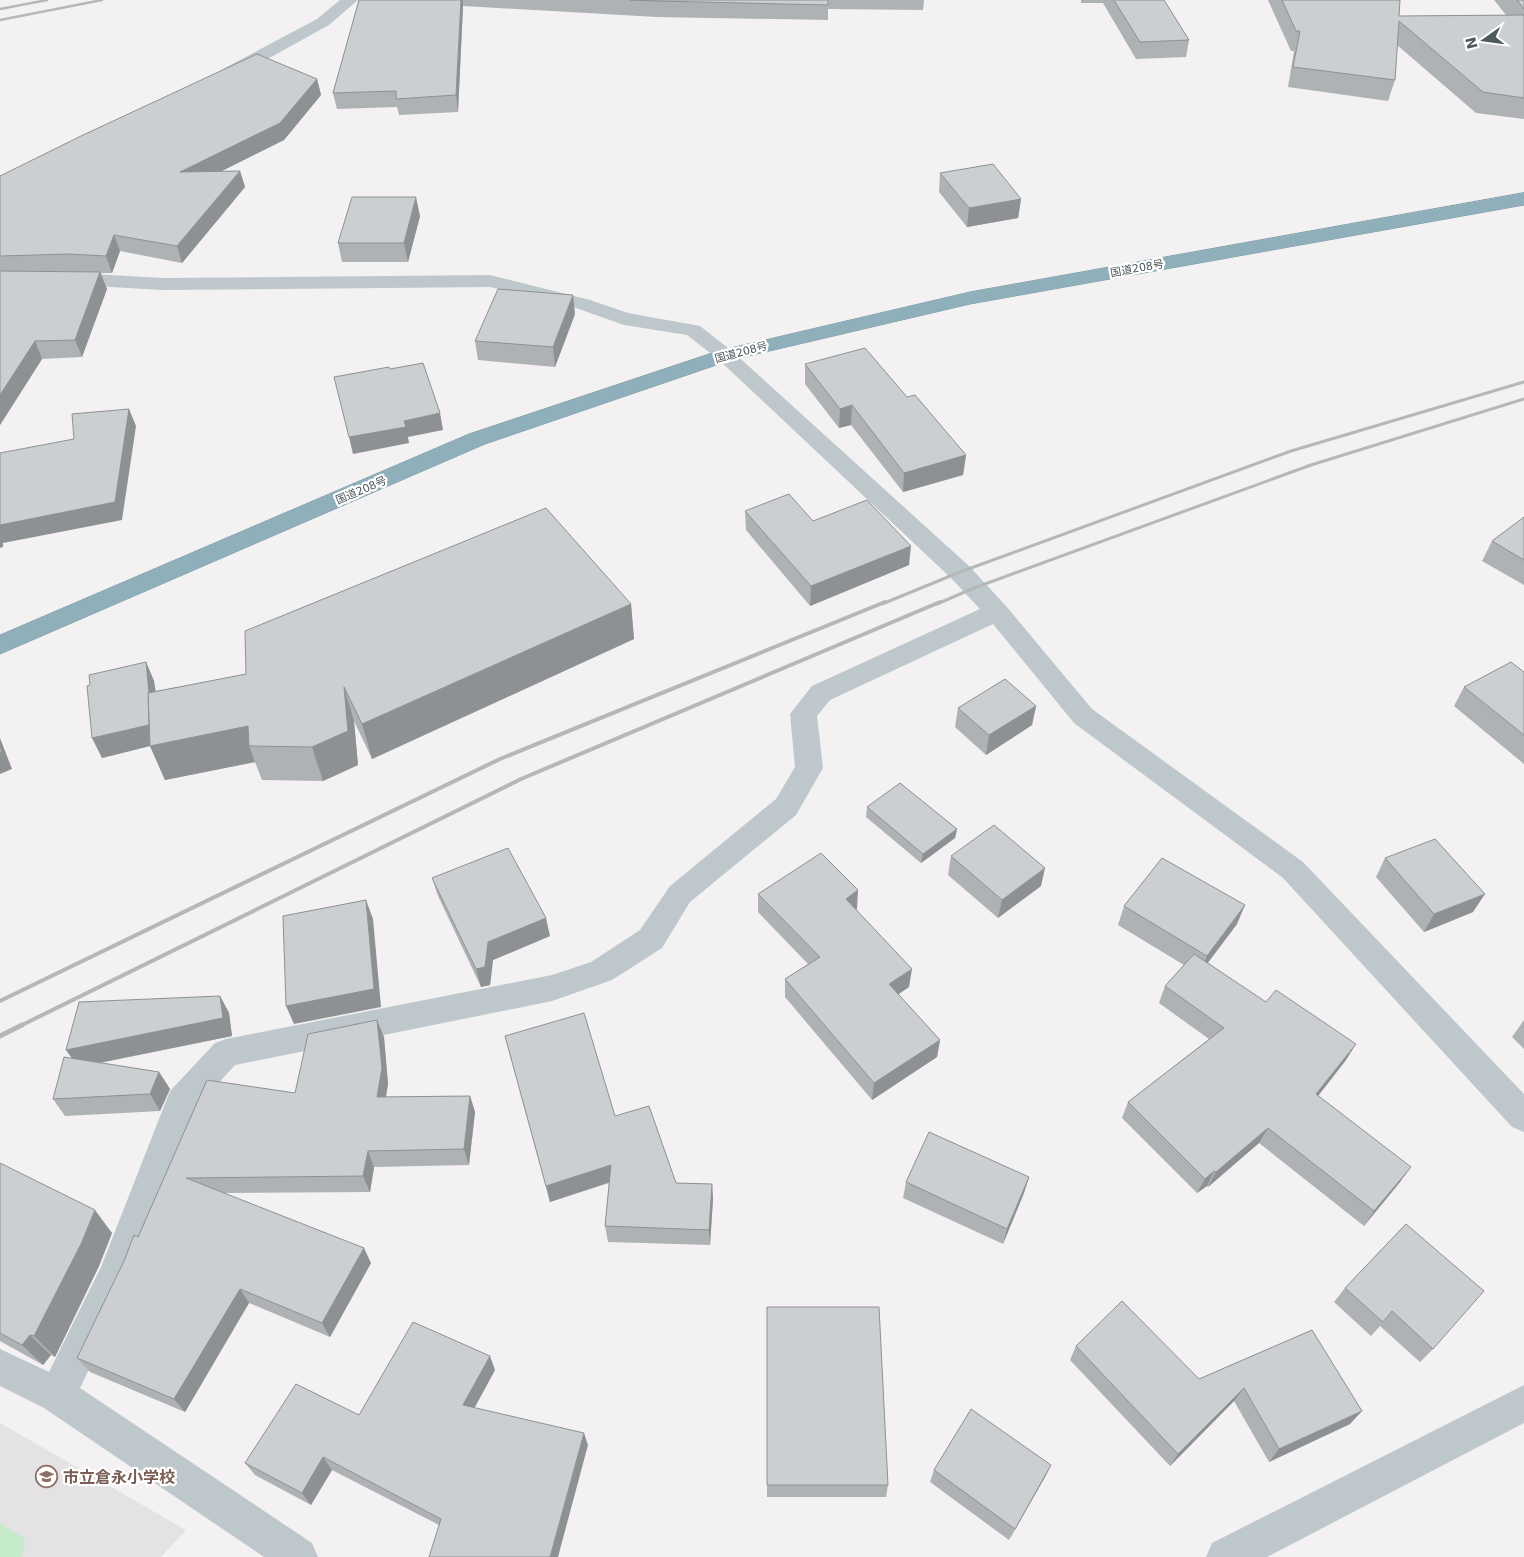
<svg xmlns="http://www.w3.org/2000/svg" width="1524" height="1557" font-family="'DejaVu Sans','Noto Sans JP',sans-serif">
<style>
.education{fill:#e4e2e3}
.green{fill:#c5ebca}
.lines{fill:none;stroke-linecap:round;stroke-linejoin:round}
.highway-casing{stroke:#7a9aa5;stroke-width:1}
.minor{fill:#bec8cc;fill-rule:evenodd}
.highway{fill:#8fafba;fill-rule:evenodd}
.rail-far3{stroke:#b4b8ba;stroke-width:2.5}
.rail-far2{stroke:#b4b8ba;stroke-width:3}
.rail-far1{stroke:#b4b8ba;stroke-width:4}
.rail{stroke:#b4b8ba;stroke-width:5}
.wall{fill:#afb2b5}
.shaded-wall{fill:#8e9193}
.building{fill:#cbcfd2;stroke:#8e9193}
.labels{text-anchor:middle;stroke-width:4.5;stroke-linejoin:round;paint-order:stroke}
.far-street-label{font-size:11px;fill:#4b585c;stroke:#fff}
.near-education-label{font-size:16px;font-weight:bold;fill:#785e54;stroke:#fff;text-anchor:start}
</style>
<rect width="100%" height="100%" fill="#f3f1f2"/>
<path class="education" d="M0,1423L186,1530L161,1557H0Z"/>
<path class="green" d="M0,1523L25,1539L22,1557H0Z"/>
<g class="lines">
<defs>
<path id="highway" d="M1524,193V205L970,304L731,360L485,444L0,654V635L469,434L718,351L970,292Z"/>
</defs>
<use href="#highway" class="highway-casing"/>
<g class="minor">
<path d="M340,0H358L329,25L235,77H223L221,73L223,69L317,19Z"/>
<path d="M75,273L163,278L490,275L590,300L628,313L700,326L732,351L969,566L1006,606L1092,709L1303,862L1524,1094V1132L1512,1127L1283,878L1074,723L993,624L830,700L817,716L823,768L796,815L690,902L662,948L612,980L552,1001L235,1065L194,1110L134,1275L80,1388L312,1543L318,1557H264L44,1408L0,1386V1349L49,1372L101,1267L170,1091L215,1043L226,1039L552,975L591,962L640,930L670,886L776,799L795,767L790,714L812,686L980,609L951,578L718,359L687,335L624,325L576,308L490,287L163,290L75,285L0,286V274Z"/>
<path d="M1524,1385V1423L1267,1557H1206L1212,1543Z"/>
</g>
<use href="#highway" class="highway"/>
<g class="rail-far3">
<path d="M0,9L47,0"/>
<path d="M0,20L102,0"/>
</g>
<g class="rail-far2">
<path d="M882,604L960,572L1291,451L1524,382"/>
<path d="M937,604L974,588L1311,465L1524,399"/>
</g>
<g class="rail-far1">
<path d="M0,1001L500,759L885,602"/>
<path d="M20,1026L521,779L940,602"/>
</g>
<path class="rail" d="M0,1036L22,1025"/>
</g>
<g class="wall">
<path d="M359,0H924L923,10L828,9V20L657,17L463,6L458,112L399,115L397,107L337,109L333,93Z"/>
<path d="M1081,0H1164L1189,40L1186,57L1136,59L1103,3H1081Z"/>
<path d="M1268,0H1400L1399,16L1506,15L1494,0H1524V119L1476,113L1397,45L1395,80L1388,101L1288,87L1294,51H1291Z"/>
<path d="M317,79L321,95L284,140L221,171H240L245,187L182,263L120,251L112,273H101L107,289L82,357L42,359L0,425V176Z"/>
<path d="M940,173L1021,199L1018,218L967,227L939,192Z"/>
<path d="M420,216L408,262H342L338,243Z"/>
<path d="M575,314L555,367L478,360L475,341Z"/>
<path d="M805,364L907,397L966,455L963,475L903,492L851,425L839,428L805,384Z"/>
<path d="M745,511L813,521L909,565L810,606L746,530Z"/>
<path d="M1524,517V585L1482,561L1492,541Z"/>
<path d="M631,604L634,639L372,759L354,721L358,765L323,781L262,780L255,762L165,780L150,746L102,758L146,662L154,681L156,691Z"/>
<path d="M1524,672V764L1454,706L1464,687Z"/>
<path d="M1036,706L1032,725L986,755L955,727L958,708Z"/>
<path d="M867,807L957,829L955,838L921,863L866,817Z"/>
<path d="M951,856L1041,886L998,918L948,875Z"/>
<path d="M1385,858L1473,912L1424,932L1376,877Z"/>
<path d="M432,878L550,936L493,960L490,985L481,987L438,896Z"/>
<path d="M758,894L857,909H856L909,987L898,994L940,1040L937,1057L872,1100L785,997V979L808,964L758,912Z"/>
<path d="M1124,906L1237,924L1208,963L1346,1060L1318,1096L1400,1182L1364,1226L1259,1143L1208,1187L1207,1186L1197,1193L1122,1118L1128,1102L1209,1039L1159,1003L1165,986L1184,965L1118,925Z"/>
<path d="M220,996L229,1013L232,1036L100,1063L159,1072L170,1089L160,1111L65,1116L53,1099L72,1058Z"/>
<path d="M1524,1020V1049L1512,1037Z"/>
<path d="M505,1036L615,1116L676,1183L712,1184L713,1199L710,1245L608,1242L605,1226L609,1183L550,1202Z"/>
<path d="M384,1037L388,1084L386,1097L470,1096L475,1112L469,1165L374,1167L370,1192L224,1193L371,1263L330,1337L249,1303L185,1412L90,1372L77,1358L138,1237L207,1080L295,1093Z"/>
<path d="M0,1163L112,1233L99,1266L55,1357L51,1355L43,1365L0,1341Z"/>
<path d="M1029,1177L1024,1193L1003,1244L903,1198L906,1182Z"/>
<path d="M1406,1224L1433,1349L1420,1362L1380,1326L1371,1336L1334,1302L1345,1288Z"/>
<path d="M767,1307L888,1485L886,1497H767Z"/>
<path d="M1312,1330L1350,1424L1269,1462L1234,1401L1170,1466L1070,1360L1076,1346L1199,1379Z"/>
<path d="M495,1370L474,1408L588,1445L439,1525L332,1470L311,1505L255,1475L245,1463L359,1415Z"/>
<path d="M1051,1465L1045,1477L1009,1540L930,1482L934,1470Z"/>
</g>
<g class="shaded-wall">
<path d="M461,0H463V6L458,112L456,95Z"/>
<path d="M317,79L321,95L284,140L186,189L180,172Z"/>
<path d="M240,171L245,187L182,263L177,246Z"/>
<path d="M416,197L420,216L408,262L404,243Z"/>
<path d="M1021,199L1018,218L967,227L969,208Z"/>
<path d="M114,235L120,251L112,273L106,256Z"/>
<path d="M100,272L107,289L82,357L75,340Z"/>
<path d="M573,295L575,314L555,367L553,347Z"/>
<path d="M35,341L42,359L0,425V395Z"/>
<path d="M852,405L851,425L839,428L840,409Z"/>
<path d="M129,409L136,426L122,520L3,543V547L0,548V525Z"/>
<path d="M440,413L443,430L408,437L409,443L353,454L349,437L404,421Z"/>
<path d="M966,455L963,475L903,492L904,473Z"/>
<path d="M911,546L909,565L810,606L811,586Z"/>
<path d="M631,604L634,639L372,759L362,724Z"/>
<path d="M146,662L154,681L161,743L248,726L249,746L255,762L165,780L150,746L102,758L92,738Z"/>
<path d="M344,687L354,721L358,765L323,781L312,747Z"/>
<path d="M1036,706L1032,725L986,755L989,735Z"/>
<path d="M0,738L12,769L0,774Z"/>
<path d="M957,829L955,838L921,863L923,854Z"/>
<path d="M1045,868L1041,886L998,918L1002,900Z"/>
<path d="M858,890L857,909L845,917L846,899Z"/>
<path d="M1485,894L1473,912L1424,932L1434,914Z"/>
<path d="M366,900L373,919L381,1007L294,1024L286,1006Z"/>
<path d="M1245,905L1237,924L1199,974L1207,956Z"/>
<path d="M546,918L550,936L493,960L490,985L481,987L476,969L488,942Z"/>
<path d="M912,969L909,987L887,1002L889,984Z"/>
<path d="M220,996L229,1013L232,1036L78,1067L66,1050Z"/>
<path d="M377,1020L384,1037L388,1084L383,1113L377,1097Z"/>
<path d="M940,1040L937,1057L872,1100L874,1083Z"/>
<path d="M1356,1044L1346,1060L1307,1110L1316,1094Z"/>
<path d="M159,1072L170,1089L160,1111L150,1094Z"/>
<path d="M470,1096L475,1112L469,1165L464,1149Z"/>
<path d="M1268,1128L1259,1143L1208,1187L1216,1172Z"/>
<path d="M368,1151L374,1167L370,1192L363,1176Z"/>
<path d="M611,1165L613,1181L550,1202L546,1186Z"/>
<path d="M1411,1167L1400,1182L1364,1226L1374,1211Z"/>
<path d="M1214,1171L1207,1186L1197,1193L1205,1179Z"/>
<path d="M1029,1177L1024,1193L1003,1244L1007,1229Z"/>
<path d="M712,1184L713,1199L710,1245L709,1230Z"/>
<path d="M95,1210L112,1233L99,1266L55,1357L34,1336Z"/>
<path d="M364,1248L371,1263L330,1337L322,1323Z"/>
<path d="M240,1289L249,1303L185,1412L174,1399Z"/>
<path d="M30,1335L51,1355L43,1365L22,1345Z"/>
<path d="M490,1356L495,1370L469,1418L463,1405Z"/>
<path d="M1244,1388L1234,1401L1170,1466L1178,1454Z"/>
<path d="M1362,1411L1350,1424L1269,1462L1279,1449Z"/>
<path d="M584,1433L588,1445L558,1557H550Z"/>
<path d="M323,1457L332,1470L311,1505L302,1493Z"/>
<path d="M1051,1465L1045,1477L1009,1540L1015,1529Z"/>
</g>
<g class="building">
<path d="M359,0H461L456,95L396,99V91L333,93Z"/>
<path d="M630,0H828V5L656,1Z"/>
<path d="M1114,0H1164L1189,40L1140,42Z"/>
<path d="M1282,0H1400L1399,16L1524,15V98L1483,92L1399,21L1395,80L1293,67L1300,31H1296Z"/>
<path d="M1517,0H1524V9Z"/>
<path d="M257,54L317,79L280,123L180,172L240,171L177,246L114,235L106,256L69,254L0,256V176L81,136Z"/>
<path d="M993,164L1021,199L969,208L940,173Z"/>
<path d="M352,197H416L404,243H338Z"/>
<path d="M0,271L100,272L75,340L35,341L0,395Z"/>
<path d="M498,289L573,295L553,347L475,341Z"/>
<path d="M865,348L907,397L915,395L966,455L904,473L852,405L840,409L805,364Z"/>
<path d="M423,363L440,413L404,421L406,427L349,437L334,377L389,367L390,369Z"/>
<path d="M129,409L115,502L0,525V453L74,439L72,414Z"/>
<path d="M789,494L813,521L867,500L911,546L811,586L745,511Z"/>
<path d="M546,508L631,604L362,724L344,687L348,731L312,747L249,746L248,726L150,746L148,693L246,674L245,631Z"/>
<path d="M1524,517V560L1492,541Z"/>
<path d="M146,662L149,693H148L149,725L92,738L87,686L90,685L89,675Z"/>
<path d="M1511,662L1524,672V735L1464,687Z"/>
<path d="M1005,679L1036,706L989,735L958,708Z"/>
<path d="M0,746L2,752L0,753Z"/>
<path d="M900,783L957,829L923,854L867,807Z"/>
<path d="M994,825L1045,868L1002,900L951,856Z"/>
<path d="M1435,839L1485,894L1434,914L1385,858Z"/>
<path d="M508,848L546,918L488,942L485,967L476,969L432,878Z"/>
<path d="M821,853L858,890L846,899L912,969L889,984L940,1040L874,1083L785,979L820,957L758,894Z"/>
<path d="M1162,858L1245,905L1207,956L1124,906Z"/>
<path d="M366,900L374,989L286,1006L283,916Z"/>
<path d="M1194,954L1266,1002L1276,990L1356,1044L1316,1094L1411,1167L1374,1211L1268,1128L1216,1172L1214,1171L1205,1179L1128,1102L1224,1028L1165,986Z"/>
<path d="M220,996L223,1018L66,1050L79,1002Z"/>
<path d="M584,1013L615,1116L649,1106L676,1183L712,1184L709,1230L605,1226L611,1165L546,1186L505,1036Z"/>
<path d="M377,1020L382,1068L377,1097L470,1096L464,1149L368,1151L363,1176L186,1178L364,1248L322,1323L240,1289L174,1399L77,1358L124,1261L134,1235L138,1237L207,1080L295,1093L308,1034Z"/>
<path d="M64,1057L159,1072L150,1094L53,1099Z"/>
<path d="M929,1132L1029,1177L1007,1229L906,1182Z"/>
<path d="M0,1163L95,1210L81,1244L34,1336L30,1335L22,1345L0,1333Z"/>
<path d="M1406,1224L1484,1291L1433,1349L1392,1311L1383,1322L1345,1288Z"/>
<path d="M1122,1301L1199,1379L1312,1330L1362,1411L1279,1449L1244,1388L1178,1454L1076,1346Z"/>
<path d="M767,1307H879L888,1485H767Z"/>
<path d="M413,1322L490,1356L463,1405L584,1433L550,1557H429L441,1519L323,1457L302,1493L245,1463L296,1384L359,1415Z"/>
<path d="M971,1409L1051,1465L1015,1529L934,1470Z"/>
</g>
<defs>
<symbol id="school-ring" viewBox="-11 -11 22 22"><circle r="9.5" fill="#fff" stroke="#8d6e63" stroke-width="1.5"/><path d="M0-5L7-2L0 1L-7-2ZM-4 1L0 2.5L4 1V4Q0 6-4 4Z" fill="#8d6e63"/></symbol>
</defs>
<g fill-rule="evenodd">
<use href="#school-ring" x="34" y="1464" width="25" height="25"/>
</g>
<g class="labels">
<g class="far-street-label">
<text transform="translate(1137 268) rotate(-10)" y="4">国道208号</text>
<text transform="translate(741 352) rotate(-15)" y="4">国道208号</text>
<text transform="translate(361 490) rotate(-23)" y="4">国道208号</text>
</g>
<g class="near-education-label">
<text x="63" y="1483">市立倉永小学校</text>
</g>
</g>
<g transform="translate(1484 40) rotate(256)" stroke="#ffffff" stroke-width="4" paint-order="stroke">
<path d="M0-4L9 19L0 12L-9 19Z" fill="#4b585c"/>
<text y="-8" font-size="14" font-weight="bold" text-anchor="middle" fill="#4b585c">N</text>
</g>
</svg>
